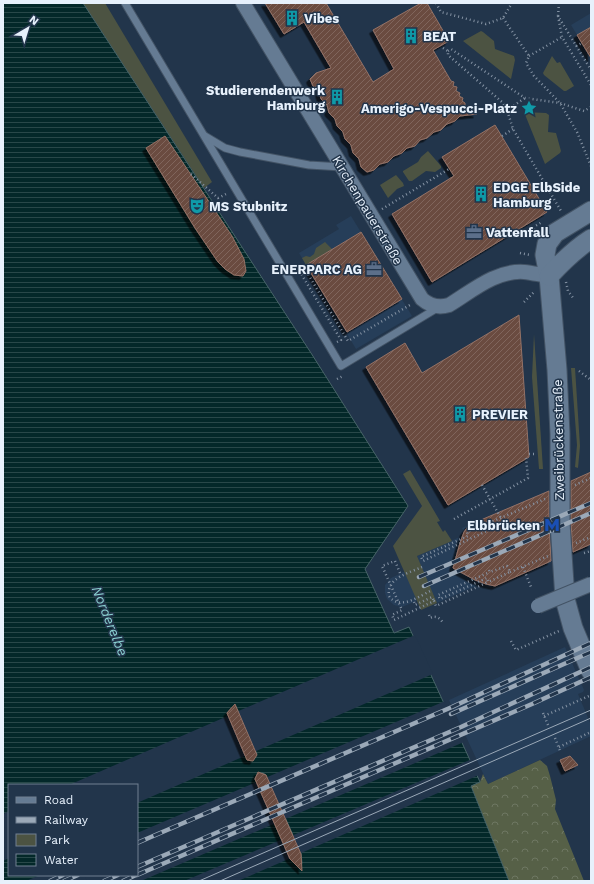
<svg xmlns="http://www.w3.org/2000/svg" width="594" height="884" font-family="'Work Sans',sans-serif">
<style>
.built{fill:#263e59}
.green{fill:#4c5342}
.forest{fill:url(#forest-crowns)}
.water{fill:url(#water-rules);stroke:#476468;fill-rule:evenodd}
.pier{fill:#22354b}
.building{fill:url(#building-hatch);stroke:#947266;filter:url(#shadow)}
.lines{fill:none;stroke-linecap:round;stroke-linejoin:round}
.service-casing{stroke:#435365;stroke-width:9}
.minor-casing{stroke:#435365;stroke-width:16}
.secondary-casing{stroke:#435365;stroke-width:21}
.path{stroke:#8593a4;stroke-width:2.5;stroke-dasharray:1 3;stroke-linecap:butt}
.service{stroke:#657b93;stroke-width:7}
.minor{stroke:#657b93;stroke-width:14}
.secondary{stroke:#657b93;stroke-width:19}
.tram{stroke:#9ba9b8;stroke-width:1}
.rail-casing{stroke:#9ba9b8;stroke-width:4.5}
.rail{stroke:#22354b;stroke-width:3;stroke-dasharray:9;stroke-linecap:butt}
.minor-bridge-casing{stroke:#435365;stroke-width:16;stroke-linecap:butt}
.path-bridge{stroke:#8593a4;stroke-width:2.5;stroke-dasharray:1 3;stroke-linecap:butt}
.minor-bridge{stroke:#657b93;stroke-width:14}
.labels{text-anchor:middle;stroke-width:3;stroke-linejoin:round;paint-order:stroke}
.poi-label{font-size:13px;font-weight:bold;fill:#e7f1fc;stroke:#22354b;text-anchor:start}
.street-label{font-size:13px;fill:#e7f1fc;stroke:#22354b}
.water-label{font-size:14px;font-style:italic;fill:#8bd2d2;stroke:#22354b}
</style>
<defs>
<pattern id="forest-crowns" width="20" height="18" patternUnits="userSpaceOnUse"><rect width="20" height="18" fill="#566047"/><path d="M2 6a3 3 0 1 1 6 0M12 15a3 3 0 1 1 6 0" fill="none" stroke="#6e7762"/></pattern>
<pattern id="water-rules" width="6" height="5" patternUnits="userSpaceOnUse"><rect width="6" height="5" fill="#032829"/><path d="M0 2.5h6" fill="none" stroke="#284849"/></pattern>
<pattern id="building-hatch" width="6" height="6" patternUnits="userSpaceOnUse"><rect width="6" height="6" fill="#6b4b40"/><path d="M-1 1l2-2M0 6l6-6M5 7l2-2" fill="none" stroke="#80655c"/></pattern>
<filter id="shadow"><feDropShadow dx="-3.5" dy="3.5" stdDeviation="0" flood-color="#0009"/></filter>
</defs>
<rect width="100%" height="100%" fill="#22354b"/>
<g class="built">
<path d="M591,13V58L571,25Z"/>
<path d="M351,216L412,316L356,349L299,253L339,229L336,225Z"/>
<path d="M591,472V544L495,586L487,587L485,582L437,603L433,594L402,607L394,605L387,599L385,593V585L391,578L420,564L417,556L462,536L464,532L462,528Z"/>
<path d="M565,647L584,690L583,692L578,694L591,725V736L488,784L449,700Z"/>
</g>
<g class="green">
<path d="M83,3H105L212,182L204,188Z"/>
<path d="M481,31L483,32L494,41L495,49L514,56L515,60L511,79L463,41Z"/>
<path d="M552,56L557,63L560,62L574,86L566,91H564L544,75L543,73Z"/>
<path d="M524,112L546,113L549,115L548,132L556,133L561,151L560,153L545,164Z"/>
<path d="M428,151L441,166V168L435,172L426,171L412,181H409L403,172V171L418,162L421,157Z"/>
<path d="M396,175L403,183L404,186L397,189L388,198L380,185Z"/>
<path d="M325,242L332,249L306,265L302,258L306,256L310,257L314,254L316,248Z"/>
<path d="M534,334L543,469H539L532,377Z"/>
<path d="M571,368H575L580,446L578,468L575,467L577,445Z"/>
<path d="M410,470L440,521L437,522L443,532L445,530L452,541L417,556L437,603L421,610L393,546L422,506L403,474Z"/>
</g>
<path class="forest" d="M540,760L547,766L550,776L556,800L555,809L584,881H509L471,786L480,782L483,774L488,784Z"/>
<path class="water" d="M3,3H83L311,353L408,506L365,569L394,633L409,627L480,782L471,786L509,881H89L137,875V785H9V875H75L77,881H3ZM234,707L237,709L257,754L252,760L247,758L227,713L231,708ZM259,773H263L266,775L301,853L302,863L300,868L290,859L255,779Z"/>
<g class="pier">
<path d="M415,635L433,674L254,752L236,712Z"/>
<path d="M445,701L464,742L283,820L265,778Z"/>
<path d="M230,715L247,755L137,803V785H69Z"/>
<path d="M472,759L479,775L299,854L291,836Z"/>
<path d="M259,781L276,823L141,881H87L84,875H137V833Z"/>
<path d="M9,811V858L3,861V814Z"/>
<path d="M283,839L291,858L238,881H184Z"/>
<path d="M40,875H77L79,881H26Z"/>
</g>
<g class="building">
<path d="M265,3H326L373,82L394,69L373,30L421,3H427L449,41L433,50L451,81L454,82L453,86L457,87L456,91L460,93L459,96L463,98L462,101L465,103V106L477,114L460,116L455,121L447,124L441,130L434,132L427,138L420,140L415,146L407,148L402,153L394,156L388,162L380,164L374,170L367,172L361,167L359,159L353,153L351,145L345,139L343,132L337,126L335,119L329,113L327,105L321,99L319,92L313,86L310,79L316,73L331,68L304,22L284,34Z"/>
<path d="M591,27V58L577,35Z"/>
<path d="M495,125L547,212L432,282L392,214L454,176L442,157Z"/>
<path d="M165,136L232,236L244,259L246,271L243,276L234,275L225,269L218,262L195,228L146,148Z"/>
<path d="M361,232L402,299L347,332L306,265Z"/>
<path d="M519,315L529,457L448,505L366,367L405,343L422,373Z"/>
<path d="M591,472V544L573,552L571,523V481Z"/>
<path d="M549,491V524L551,561L495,586L486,584L475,580L453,568L460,543L464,532L469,525Z"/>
<path d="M235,704L257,755L253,761L247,760L227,713Z"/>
<path d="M570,756L578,765L565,771L560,760Z"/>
<path d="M258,772L266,775L301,854L302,871L290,859L255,779Z"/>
</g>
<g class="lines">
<defs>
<g id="service">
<path d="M125,3L341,366L439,307"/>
<path d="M205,136L225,148L240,152L309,165L342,167"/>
</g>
<path id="minor" d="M243,3L422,299C430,306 439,308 449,305C472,291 496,270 524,272C533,273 541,275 549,276"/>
<g id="secondary">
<path d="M591,211L555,233L547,244L545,255L549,276L557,370L560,434V523L565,599L573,628L591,671"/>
<path d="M549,276C562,262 575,249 591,239"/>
</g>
</defs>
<use href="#service" class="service-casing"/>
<use href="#minor" class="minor-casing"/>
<use href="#secondary" class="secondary-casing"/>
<g class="path">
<path d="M436,3L441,12L486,24L503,18L512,3"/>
<path d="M559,3L558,16L591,70"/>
<path d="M558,16L562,37L591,85"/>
<path d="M503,18L529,56L526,63L534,76L560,103L577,132L591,166"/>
<path d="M576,46L582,43"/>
<path d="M443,48L448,51V55L502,102L507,110L513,129L561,211"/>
<path d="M448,51L451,49L525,98L560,103L584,111L591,107"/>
<path d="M529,56L562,37"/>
<path d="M507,110L525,98"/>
<path d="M502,136L513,129"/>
<path d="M191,174L218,198L226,194"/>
<path d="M382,209L449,169"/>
<path d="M538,232L532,228L542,222"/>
<path d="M520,253L530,255"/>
<path d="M566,282L568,291L574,299"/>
<path d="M524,302L535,291"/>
<path d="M337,342L341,340L300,272L305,269L348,341L410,305"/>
<path d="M579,371L591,380"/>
<path d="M337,379L343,376"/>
<path d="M529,454H534"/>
<path d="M482,485L501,518"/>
<path d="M575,485L591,478"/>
<path d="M454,519L528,478L526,458"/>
<path d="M489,523L491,529L423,561L421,557L468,536L467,532Z"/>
<path d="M489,523L545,499"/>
<path d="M576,543L591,537"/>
<path d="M584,553L591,551"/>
<path d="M523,567L531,587"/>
<path d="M489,570L490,572L507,566L510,572L488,582L487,578L440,599L438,595L490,572"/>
<path d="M510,572L548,556"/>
<path d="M400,573L395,561L382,566L402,610L392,615L394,620L434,601L436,606L488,582"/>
<path d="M414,602L415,605L432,597L434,601"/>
<path d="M429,615L430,618C436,615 440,618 443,623"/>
<path d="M511,641L516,650L559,631"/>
<path d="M543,713L548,725"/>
<path d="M544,716L589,696"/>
<path d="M555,738L560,751"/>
<path d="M559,747L591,732"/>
</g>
<use href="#service" class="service"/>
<use href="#minor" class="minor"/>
<use href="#secondary" class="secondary"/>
<g class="tram">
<path d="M199,881L591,710"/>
<path d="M220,881L591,718"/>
</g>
<defs>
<g id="rail">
<path d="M419,577L591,503"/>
<path d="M424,586L591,513"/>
<path d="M451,714L591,652"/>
<path d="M137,843L452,707L591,643"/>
<path d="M137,867L461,727L591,667"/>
<path d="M137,875L532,704L591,677"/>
<path d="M50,881L63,875"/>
<path d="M64,881L78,875"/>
<path d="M104,881L118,875"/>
<path d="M123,881L136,875"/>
</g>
</defs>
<use href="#rail" class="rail-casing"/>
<use href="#rail" class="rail"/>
<defs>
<path id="minor-bridge" d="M538,606L591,584"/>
</defs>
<use href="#minor-bridge" class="minor-bridge-casing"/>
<path class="path-bridge" d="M422,567C409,573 386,578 389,596C399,611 420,596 432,590"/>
<use href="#minor-bridge" class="minor-bridge"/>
</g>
<defs>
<symbol id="building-bare" viewBox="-9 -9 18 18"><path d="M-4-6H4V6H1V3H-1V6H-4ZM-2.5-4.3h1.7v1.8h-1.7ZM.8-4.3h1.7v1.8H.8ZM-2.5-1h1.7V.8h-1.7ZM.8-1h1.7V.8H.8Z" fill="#0f9aa8" stroke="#22354b" stroke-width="2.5" paint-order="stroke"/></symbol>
<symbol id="sight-bare" viewBox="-9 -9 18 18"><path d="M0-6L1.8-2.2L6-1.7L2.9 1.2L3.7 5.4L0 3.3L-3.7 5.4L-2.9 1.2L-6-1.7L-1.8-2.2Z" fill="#0f9aa8" stroke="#22354b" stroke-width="2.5" paint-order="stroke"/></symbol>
<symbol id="theatre-bare" viewBox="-9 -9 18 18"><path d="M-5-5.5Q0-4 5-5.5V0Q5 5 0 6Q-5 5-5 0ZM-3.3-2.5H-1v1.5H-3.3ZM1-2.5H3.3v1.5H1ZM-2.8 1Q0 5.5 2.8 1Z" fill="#0f9aa8" stroke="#22354b" stroke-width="2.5" paint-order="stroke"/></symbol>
<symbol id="office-bare" viewBox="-9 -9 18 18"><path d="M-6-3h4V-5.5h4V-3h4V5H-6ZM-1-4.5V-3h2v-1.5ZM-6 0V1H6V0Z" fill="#5c6f8a" stroke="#22354b" stroke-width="2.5" paint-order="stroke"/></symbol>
<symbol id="metro-bare" viewBox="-9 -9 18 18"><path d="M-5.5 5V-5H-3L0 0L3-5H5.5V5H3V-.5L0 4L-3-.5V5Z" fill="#1a4fb4" stroke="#22354b" stroke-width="2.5" paint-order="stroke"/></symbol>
</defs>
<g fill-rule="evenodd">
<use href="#building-bare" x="281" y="7" width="22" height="22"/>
<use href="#building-bare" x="400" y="25" width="22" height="22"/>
<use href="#building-bare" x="326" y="86" width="22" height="22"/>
<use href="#sight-bare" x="518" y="97" width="22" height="22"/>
<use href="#building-bare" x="470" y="183" width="22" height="22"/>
<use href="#theatre-bare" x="186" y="195" width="22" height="22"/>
<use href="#office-bare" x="463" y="221" width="22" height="22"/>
<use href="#office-bare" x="363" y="258" width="22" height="22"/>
<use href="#building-bare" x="449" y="403" width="22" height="22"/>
<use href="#metro-bare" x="541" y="514" width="22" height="22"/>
</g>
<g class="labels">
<g class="poi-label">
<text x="304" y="23">Vibes</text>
<text x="423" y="41">BEAT</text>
<text x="325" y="95" text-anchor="end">Studierendenwerk<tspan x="325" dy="15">Hamburg</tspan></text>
<text x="517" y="113" text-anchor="end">Amerigo-Vespucci-Platz</text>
<text x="493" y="192">EDGE ElbSide<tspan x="493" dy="15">Hamburg</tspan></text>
<text x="209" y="211">MS Stubnitz</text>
<text x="486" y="237">Vattenfall</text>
<text x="362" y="274" text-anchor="end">ENERPARC AG</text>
<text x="472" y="419">PREVIER</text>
<text x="540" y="530" text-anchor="end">Elbbrücken</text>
</g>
<g class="street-label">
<text transform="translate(368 210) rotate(59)" y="5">Kirchenpauerstraße</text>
<text transform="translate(558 440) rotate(-91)" y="5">Zweibrückenstraße</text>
</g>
<g class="water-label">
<text transform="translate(110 621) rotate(68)" y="5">Norderelbe</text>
</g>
</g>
<rect width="594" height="884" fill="none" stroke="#e7f1fc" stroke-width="8"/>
<rect x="8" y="784" width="130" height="92" fill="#22354b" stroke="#718092"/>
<rect x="16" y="797" width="20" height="6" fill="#657b93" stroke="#718092"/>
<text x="44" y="804" font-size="12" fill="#e7f1fc">Road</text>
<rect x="16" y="817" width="20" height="6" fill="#9ba9b8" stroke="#718092"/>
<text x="44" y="824" font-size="12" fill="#e7f1fc">Railway</text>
<rect x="16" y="834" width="20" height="12" fill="#4c5342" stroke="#718092"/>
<text x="44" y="844" font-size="12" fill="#e7f1fc">Park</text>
<rect x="16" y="854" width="20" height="12" fill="url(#water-rules)" stroke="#718092"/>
<text x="44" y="864" font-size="12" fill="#e7f1fc">Water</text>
<g transform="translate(28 28) rotate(38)" stroke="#22354b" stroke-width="3" paint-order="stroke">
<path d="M0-3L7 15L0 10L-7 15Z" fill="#e7f1fc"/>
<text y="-6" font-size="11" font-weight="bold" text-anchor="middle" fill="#e7f1fc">N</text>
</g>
</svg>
